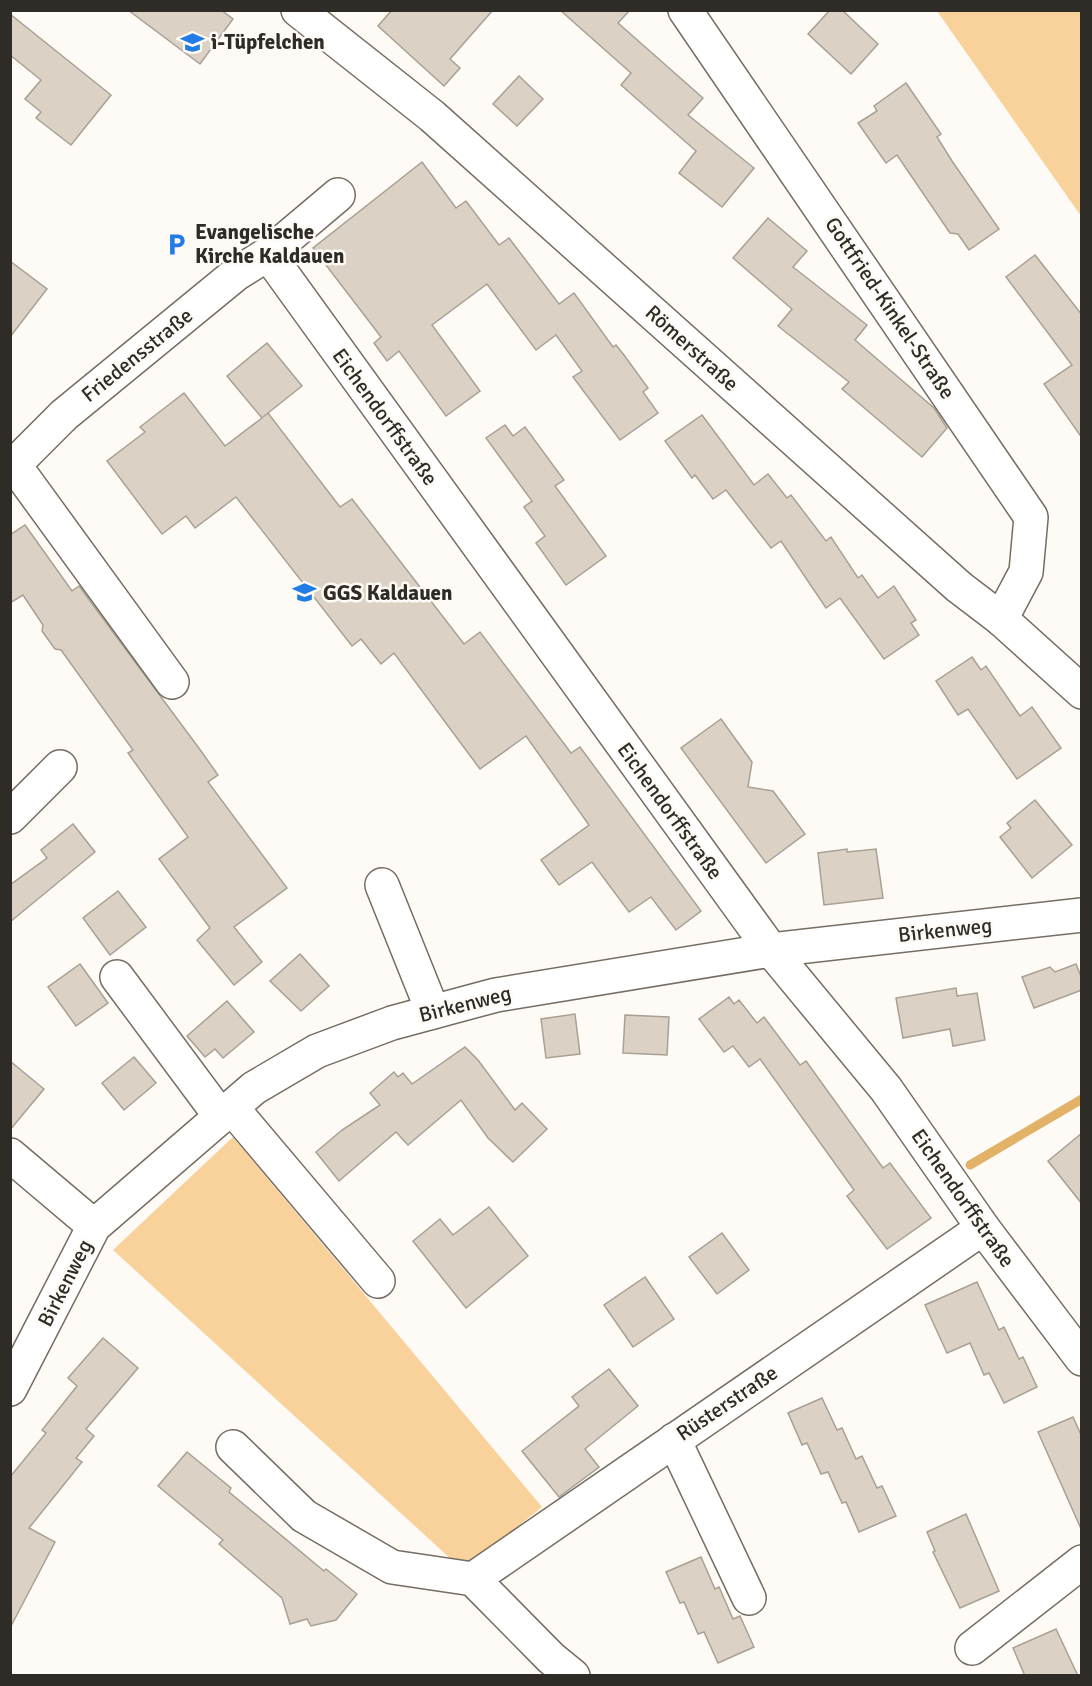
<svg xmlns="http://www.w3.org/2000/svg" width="1092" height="1686" font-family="Signika,sans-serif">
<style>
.green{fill:#f9d19a}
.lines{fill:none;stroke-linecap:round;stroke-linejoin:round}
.stream{stroke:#e3b269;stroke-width:9}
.building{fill:#dbd2c5;stroke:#a9a094;stroke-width:1.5}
.minor-casing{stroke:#766d62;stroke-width:36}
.minor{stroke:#fff;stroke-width:33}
.labels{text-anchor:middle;stroke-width:5;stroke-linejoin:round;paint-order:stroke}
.poi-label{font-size:21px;font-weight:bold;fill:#2f2c27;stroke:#fefaf5;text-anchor:start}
.street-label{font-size:21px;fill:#2f2c27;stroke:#fefaf5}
</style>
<rect width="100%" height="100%" fill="#fefaf5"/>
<g class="green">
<path d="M937,11H1081V216Z"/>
<path d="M233,1137L542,1507L463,1570L113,1250Z"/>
</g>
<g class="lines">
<path class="stream" d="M970,1165L1082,1099"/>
</g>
<g class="building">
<path d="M128,10H221L233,19L200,64Z"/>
<path d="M392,10H493L450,59L460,68L444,86L378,26Z"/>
<path d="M560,10H630L618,23L703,98L688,115L754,168L722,207L679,173L696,151L621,85L631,73Z"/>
<path d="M830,10H842L878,44L851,74L808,34Z"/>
<path d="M10,14L111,95L71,145L36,118L41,112L25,99L41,80L10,55Z"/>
<path d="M519,76L543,99L517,126L493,104Z"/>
<path d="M906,83L941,134L937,137L952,161L999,229L969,250L958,234L950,233L897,155L886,163L858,123L877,111L874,106Z"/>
<path d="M422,162L456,208L466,201L499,245L509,238L559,304L574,293L613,347L616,345L624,355L648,388L643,392L658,413L620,440L573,377L582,371L556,335L536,350L487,284L432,325L480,391L446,416L399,351L387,361L374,343L381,337L313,248Z"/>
<path d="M768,218L807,251L793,267L867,325L855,340L934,408L947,428L922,457L842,389L849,382L778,326L792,309L733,258Z"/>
<path d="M1035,255L1082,315V438L1044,384L1072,365L1006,277Z"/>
<path d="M10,261L47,289L10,337Z"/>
<path d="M267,343L302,386L263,417L268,413L340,507L352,499L464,644L480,632L571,753L580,747L701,911L676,930L651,897L629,912L592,862L559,885L541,860L589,825L526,736L480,769L394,653L381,664L361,639L352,646L236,497L195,528L186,516L162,534L107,461L145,432L140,427L184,393L225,446L262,418L227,376Z"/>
<path d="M702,415L754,485L768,474L787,498L791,495L826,541L831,537L858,578L862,575L878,598L894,586L916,620L911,623L919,635L884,659L840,598L826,608L781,541L771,548L726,490L713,499L695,475L692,478L665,441Z"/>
<path d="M505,425L513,436L525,427L564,480L555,486L606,556L566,585L536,543L545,536L524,507L532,501L486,438Z"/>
<path d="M25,525L72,591L79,586L201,751L218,775L208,782L287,888L234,927L262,962L234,985L197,940L210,928L159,859L188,837L128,753L133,750L61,650L55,649L42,631L43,625L23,595L10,603V535Z"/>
<path d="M972,657L981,670L986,666L1020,716L1032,707L1061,748L1017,779L968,709L958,715L936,681Z"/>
<path d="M721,719L752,762L748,787L773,791L805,834L766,863L681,748Z"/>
<path d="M1035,800L1072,845L1032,878L1000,837L1011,828L1007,823Z"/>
<path d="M73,824L95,852L10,922V885L47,858L41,850Z"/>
<path d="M847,849V852L876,849L883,898L824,905L818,853Z"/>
<path d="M118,891L146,927L110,955L83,918Z"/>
<path d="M300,954L329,986L301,1011L270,981Z"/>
<path d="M80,964L108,1003L76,1026L48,987Z"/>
<path d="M1076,964L1082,979V990L1034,1008L1022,977L1050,967L1055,972Z"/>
<path d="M956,988L957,996L977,993L985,1040L953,1046L950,1029L903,1038L896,998Z"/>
<path d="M729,997L734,1004L739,1000L757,1023L764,1017L800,1065L806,1061L883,1168L890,1163L931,1218L887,1249L847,1196L854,1190L760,1059L749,1067L733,1046L724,1052L699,1019Z"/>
<path d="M227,1001L254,1032L223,1058L215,1049L205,1057L187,1036Z"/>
<path d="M575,1014L580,1054L546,1058L541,1019Z"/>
<path d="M625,1015L669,1017L667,1055L623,1053Z"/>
<path d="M465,1047L478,1060L515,1110L522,1103L547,1129L513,1162L488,1138L461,1100L408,1145L396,1132L339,1181L316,1152L342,1130L380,1105L370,1093L394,1072L398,1077L403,1073L412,1084Z"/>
<path d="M134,1057L156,1083L124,1110L102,1083Z"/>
<path d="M10,1061L44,1089L10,1130Z"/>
<path d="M1082,1133V1204L1048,1161Z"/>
<path d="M489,1207L528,1256L466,1308L413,1241L440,1219L453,1235Z"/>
<path d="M722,1233L749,1270L717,1294L689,1257Z"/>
<path d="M645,1277L674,1319L633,1347L604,1305Z"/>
<path d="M977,1282L999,1330L1004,1327L1019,1359L1023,1357L1037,1387L1004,1403L989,1373L984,1375L970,1343L947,1353L925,1305Z"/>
<path d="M103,1338L138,1368L86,1429L94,1436L76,1458L82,1462L29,1528L55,1542L10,1628V1477L46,1433L42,1430L77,1386L68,1378Z"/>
<path d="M609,1369L638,1406L585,1449L599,1467L559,1497L522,1451L579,1406L572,1397Z"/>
<path d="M822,1398L837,1430L842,1428L856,1459L862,1456L877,1488L882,1486L896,1516L859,1532L846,1502L842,1503L828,1472L821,1474L807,1443L802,1445L788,1413Z"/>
<path d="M1073,1417L1082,1437V1531L1038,1432Z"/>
<path d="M187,1452L231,1488L229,1492L324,1571L326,1569L357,1594L336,1620L311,1626L307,1619L290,1624L282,1598L219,1544L223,1540L158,1486Z"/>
<path d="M966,1514L999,1591L960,1608L933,1552L935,1551L927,1532Z"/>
<path d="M701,1557L715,1589L719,1587L733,1619L740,1616L754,1647L718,1663L704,1632L698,1634L684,1602L680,1603L666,1572Z"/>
<path d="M1056,1629L1078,1676H1025L1013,1648Z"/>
</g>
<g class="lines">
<defs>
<g id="minor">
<path d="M298,10L432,116L959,587L1001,619L1082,692"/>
<path d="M685,10L1031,517L1026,572L1001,619"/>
<path d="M268,254L771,950L886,1089L983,1228L1082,1359"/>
<path d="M15,466L172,682"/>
<path d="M10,469L64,415L236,274L268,254L338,195"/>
<path d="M10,817L60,767"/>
<path d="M382,885L433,1012"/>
<path d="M117,977L221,1117"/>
<path d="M232,1108L378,1281"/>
<path d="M10,1155L94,1226"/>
<path d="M10,1389L94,1226L254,1088L317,1051L392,1023L496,995L771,950L1082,915"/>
<path d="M674,1440L749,1598"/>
<path d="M233,1447L304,1516L392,1567L473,1579L551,1658L573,1676"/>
<path d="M473,1579L983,1228"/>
<path d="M972,1648L1082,1562"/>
</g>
</defs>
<use href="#minor" class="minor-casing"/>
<use href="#minor" class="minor"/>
</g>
<defs>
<symbol id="school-bare" viewBox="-9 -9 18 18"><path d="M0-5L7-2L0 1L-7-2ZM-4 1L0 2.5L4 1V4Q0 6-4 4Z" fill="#217ce5" stroke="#fefaf5" stroke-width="2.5" paint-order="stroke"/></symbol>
<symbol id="parking-bare" viewBox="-9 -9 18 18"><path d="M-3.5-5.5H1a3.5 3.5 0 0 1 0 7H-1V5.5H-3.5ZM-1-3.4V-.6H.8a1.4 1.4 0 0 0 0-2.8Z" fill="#217ce5" stroke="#fefaf5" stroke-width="2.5" paint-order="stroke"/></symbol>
</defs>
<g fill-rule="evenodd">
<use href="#school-bare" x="176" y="26" width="33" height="33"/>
<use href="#parking-bare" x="160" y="228" width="33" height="33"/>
<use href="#school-bare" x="288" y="576" width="33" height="33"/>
</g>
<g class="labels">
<g class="poi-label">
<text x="211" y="49">i-Tüpfelchen</text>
<text x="195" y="239">Evangelische<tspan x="195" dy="24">Kirche Kaldauen</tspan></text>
<text x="323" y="600">GGS Kaldauen</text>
</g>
<g class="street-label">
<text transform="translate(890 308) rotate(56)" y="7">Gottfried-Kinkel-Straße</text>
<text transform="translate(692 348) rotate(42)" y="7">Römerstraße</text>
<text transform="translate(137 355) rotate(-39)" y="7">Friedensstraße</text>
<text transform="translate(385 417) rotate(54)" y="7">Eichendorffstraße</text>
<text transform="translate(670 811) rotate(54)" y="7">Eichendorffstraße</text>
<text transform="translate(945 930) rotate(-6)" y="7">Birkenweg</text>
<text transform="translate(465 1004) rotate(-14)" y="7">Birkenweg</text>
<text transform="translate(963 1198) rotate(55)" y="7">Eichendorffstraße</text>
<text transform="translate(65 1283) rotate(-63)" y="7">Birkenweg</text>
<text transform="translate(727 1403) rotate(-34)" y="7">Rüsterstraße</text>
</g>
</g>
<rect width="1092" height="1686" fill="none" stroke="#2f2c27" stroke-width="24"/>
</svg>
